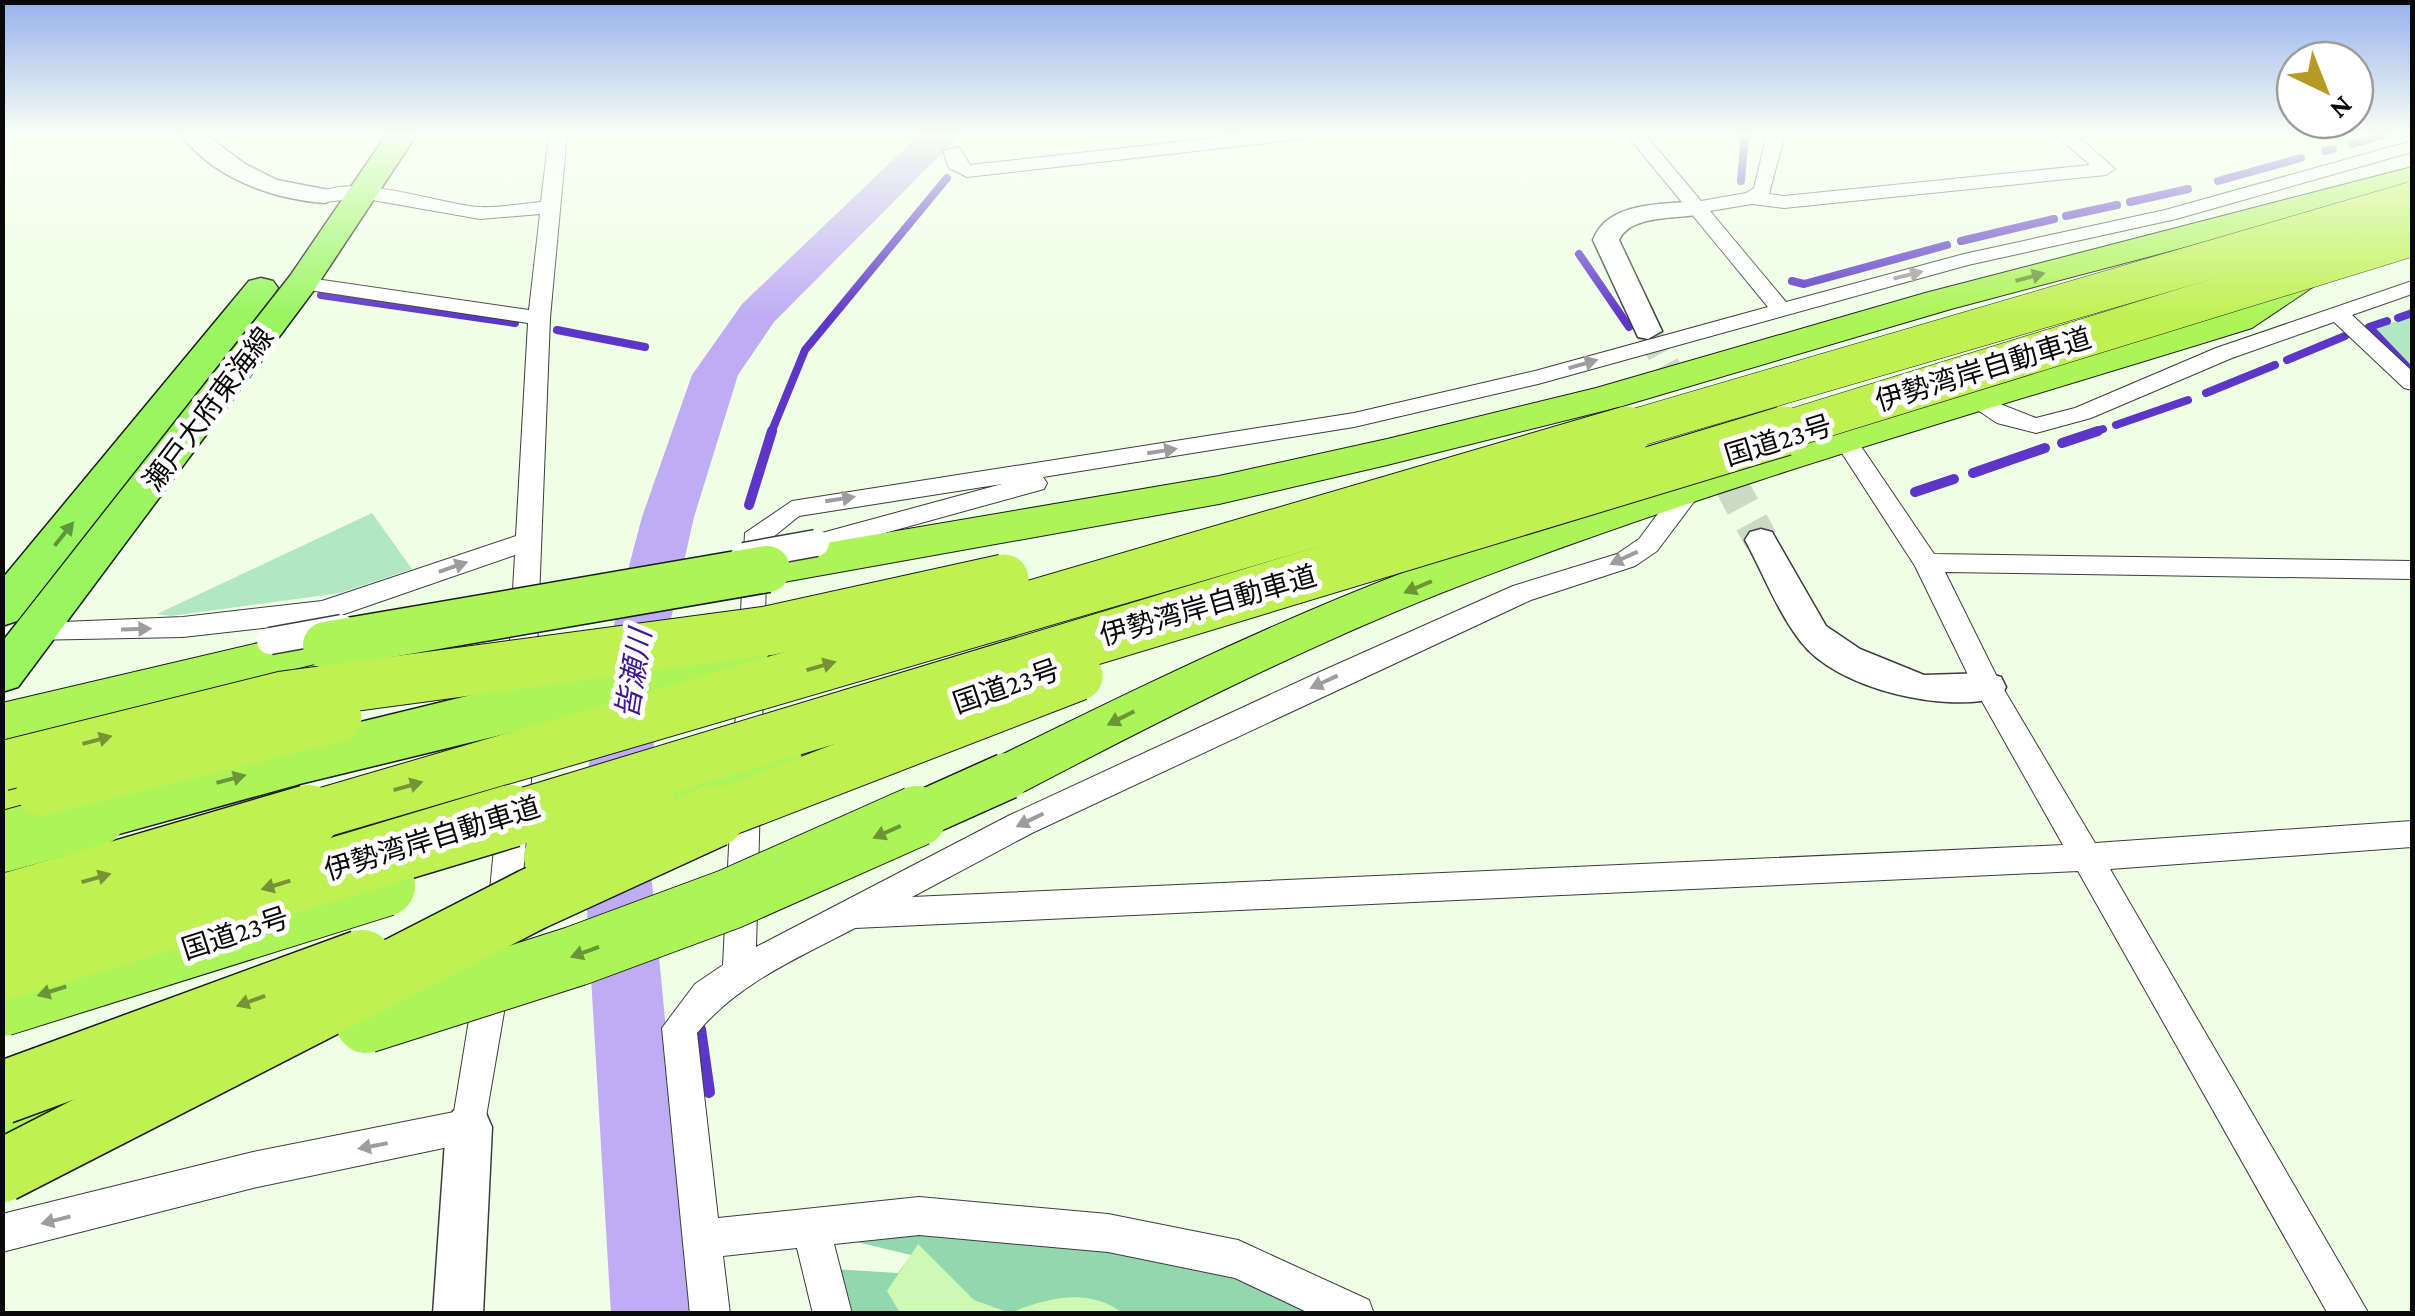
<svg xmlns="http://www.w3.org/2000/svg" width="2415" height="1316" font-family="'Crimson Pro','Noto Sans JP',serif">
<style>
.green{fill:#b2e7c4}
.forest{fill:#92d7ae}
.sand{fill:#cdf9b4}
.lines{fill:none;stroke-linecap:round;stroke-linejoin:round}
.stream-far2{stroke:#5c36c9;stroke-width:8}
.stream-far1{stroke:#5c36c9;stroke-width:10}
.stream{stroke:#5c36c9;stroke-width:12}
.river{fill:#beadf4;fill-rule:evenodd}
.tertiary-tunnel-far1{stroke:#ccdac5;stroke-width:26;stroke-dasharray:26 12;stroke-linecap:butt}
.tertiary-tunnel{stroke:#ccdac5;stroke-width:34;stroke-dasharray:34 18;stroke-linecap:butt}
.minor-casing{stroke:#3c3c3c;stroke-width:2}
.tertiary-casing{stroke:#3c3c3c;stroke-width:3}
.primary-casing{stroke:#1a1a1a;stroke-width:3}
.trunk-casing{stroke:#1a1a1a;stroke-width:2}
.motorway-casing{stroke:#1a1a1a;stroke-width:2}
.minor{fill:#fff;fill-rule:evenodd}
.tertiary{fill:#fff;fill-rule:evenodd}
.primary{fill:#99f65f;fill-rule:evenodd}
.trunk{fill:#acf458;fill-rule:evenodd}
.motorway{fill:#bff152;fill-rule:evenodd}
.minor-bridge-casing{stroke:#3c3c3c;stroke-width:29;stroke-linecap:butt}
.trunk-bridge-far1-casing{stroke:#1a1a1a;stroke-width:49;stroke-linecap:butt}
.trunk-bridge-casing{stroke:#1a1a1a;stroke-width:62;stroke-linecap:butt}
.motorway-bridge-far2-casing{stroke:#1a1a1a;stroke-width:39;stroke-linecap:butt}
.motorway-bridge-far1-casing{stroke:#1a1a1a;stroke-width:51;stroke-linecap:butt}
.motorway-bridge-casing{stroke:#1a1a1a;stroke-width:65;stroke-linecap:butt}
.minor-bridge{stroke:#fff;stroke-width:26}
.trunk-bridge-far1{stroke:#acf458;stroke-width:46}
.trunk-bridge{stroke:#acf458;stroke-width:60}
.motorway-bridge-far2{stroke:#bff152;stroke-width:38}
.motorway-bridge-far1{stroke:#bff152;stroke-width:49}
.motorway-bridge{stroke:#bff152;stroke-width:62}
.oneway{fill:#9d9d9d}
.oneway2{fill:#6b9638}
.oneway3{fill:#5f973d}
.oneway4{fill:#769435}
.labels{text-anchor:middle;stroke-width:10;stroke-linejoin:round;paint-order:stroke}
.street-label{font-size:28px;fill:#090909;stroke:#fff}
.water-label{font-size:30px;font-style:italic;fill:#3d1797;stroke:#fff}
</style>
<rect width="100%" height="100%" fill="#efffe6"/>
<g class="green">
<path d="M2412,317V369L2372,329Z"/>
<path d="M372,513L412,569L340,593L171,616L157,614Z"/>
</g>
<path class="forest" d="M907,1229L1017,1235L1244,1275L1324,1313H845L833,1269L898,1273L911,1255L840,1238Z"/>
<path class="sand" d="M918,1244L974,1300L1010,1313C1048,1298 1087,1287 1123,1313H900L887,1291Z"/>
<g class="lines">
<g class="stream-far2">
<path d="M2352,144L2387,134"/>
<path d="M2325,151L2333,149"/>
<path d="M1741,181L1745,134"/>
<path d="M2218,181L2301,158"/>
<path d="M2130,202L2188,189"/>
<path d="M2066,216L2117,205"/>
<path d="M1961,241L2054,219"/>
<path d="M1579,254L1629,327"/>
<path d="M1792,281L1804,284L1947,245"/>
<path d="M321,295L515,323"/>
<path d="M2398,318L2412,313"/>
<path d="M2387,321L2369,327L2412,372"/>
<path d="M557,330L645,347"/>
<path d="M2287,360L2345,336"/>
<path d="M2206,393L2275,365"/>
<path d="M2116,425L2188,400"/>
<path d="M771,433L805,350L947,178"/>
<path d="M2091,433L2103,429"/>
</g>
<g class="stream-far1">
<path d="M2062,443L2098,431"/>
<path d="M1973,473L2045,448"/>
<path d="M1915,492L1954,479"/>
<path d="M749,505L772,431"/>
</g>
<path class="stream" d="M700,1029L709,1092"/>
<path class="river" d="M920,134H961L774,322L738,375L694,517L671,619L645,809L693,1314H611L581,809L615,619L642,517L692,375L742,304Z"/>
<path class="tertiary-tunnel-far1" d="M1648,331L1703,433"/>
<path class="tertiary-tunnel" d="M1702,431L1761,540"/>
<defs>
<g id="minor">
<path d="M549,134H567L550,318L536,676L532,684H512L508,676L515,555L324,621L183,637L29,640L25,633L39,623L183,617L322,601L516,536L528,323L302,289L292,283L302,277L529,310L540,214L480,219L361,198L325,202L315,196C347,170 439,204 478,207C498,208 521,204 541,202Z"/>
<path d="M1249,134H1309L1300,139L967,177L949,168L943,151L959,147L970,165Z"/>
<path d="M1626,134H1645L1701,201L1746,193L1754,188L1767,134H1785L1769,194L1784,196L2090,165L2055,134H2075L2115,169L2106,175L1784,208L1752,204L1710,211L1786,302L1964,254L2165,210L2412,141V152L2176,219L1968,265L1538,384L1354,427L1043,477L1047,483L1044,489L816,552L807,549L803,543L807,537L1002,484L799,516L767,542L756,947L1010,815L1313,675L1513,586L1617,554L1639,539L1681,483H1699L1702,489L1699,495L1657,551L1635,566L1531,600L1032,833L912,897L2063,845L1974,687L1915,566L1834,441L1846,433L1854,436L1934,554L2412,561V579L1945,572L2000,683L2095,843L2412,821V847L2110,869L2369,1314H2328L2078,871L855,928C798,958 738,983 697,1033L718,1218L919,1197L1108,1214L1238,1240L1369,1300L1374,1314H1311L1235,1278L1108,1252L919,1235L834,1244L852,1314H813L797,1248L723,1256L730,1314H690L662,1028L695,984L723,965L745,533L792,501L1354,413L1535,371L1768,307Z"/>
<path d="M2412,281V294L2352,315L2412,371V390L2404,388L2334,322L2232,358L2091,418L2036,433L1997,423L1964,401L1975,394L2036,418L2075,408L2216,348Z"/>
<path d="M519,732L529,736L534,744L520,911L515,921L504,925L493,921L488,911L504,744L509,736Z"/>
<path d="M492,968L504,972L509,983L482,1140L253,1188L2,1252V1214L253,1152L454,1112L475,983L480,972Z"/>
</g>
<g id="tertiary">
<path d="M180,134H205L245,164L277,180L334,191L337,196L325,203C271,199 214,178 180,134Z"/>
<path d="M1697,201L1706,203L1709,208L1706,213C1681,220 1631,213 1619,240L1662,331L1648,339L1638,337L1593,240C1608,201 1662,205 1697,201Z"/>
<path d="M1761,529L1772,532L1826,626L1860,649L1924,675L1988,673L2001,677L2006,687L2001,697C1946,714 1837,689 1801,642C1778,613 1763,573 1745,540L1750,532Z"/>
<path d="M469,1104L485,1111L492,1127L483,1314H433L446,1127L453,1111Z"/>
</g>
<g id="primary">
<path d="M387,134H417L314,290L18,687L2,692V642L290,276Z"/>
<path d="M261,278L273,281L278,288L273,295L17,621L2,626V579L249,281Z"/>
</g>
<g id="trunk">
<path d="M2412,167V187L1951,309L1619,407L1387,465L1219,504L767,585L751,580L745,569L751,558L767,553L1219,476L1387,439L1596,388L1925,293Z"/>
<path d="M2300,268L2313,271L2318,279L2313,287L2252,328C1981,412 1706,489 1441,593C1298,650 1161,720 1025,791L1007,797L989,791L981,776L989,761C1127,693 1266,625 1410,570C1676,469 1953,395 2226,312L2287,271Z"/>
<path d="M326,627L343,633L350,645L343,657L2,742V703Z"/>
<path d="M879,709L897,715L904,729L897,743L779,782L761,776L754,762L761,748Z"/>
<path d="M112,1063L134,1072L142,1093L134,1114L2,1155V1094Z"/>
</g>
<path id="motorway" d="M41,769L60,775L68,791L60,807L2,823V778Z"/>
</defs>
<use href="#minor" class="minor-casing"/>
<use href="#tertiary" class="tertiary-casing"/>
<use href="#primary" class="primary-casing"/>
<use href="#trunk" class="trunk-casing"/>
<use href="#motorway" class="motorway-casing"/>
<use href="#minor" class="minor"/>
<use href="#tertiary" class="tertiary"/>
<use href="#primary" class="primary"/>
<use href="#trunk" class="trunk"/>
<use href="#motorway" class="motorway"/>
<defs>
<g id="minor-bridge">
<path d="M744,556L816,543"/>
<path d="M270,641L342,628"/>
</g>
<g id="trunk-bridge-far1">
<path d="M326,645L767,569"/>
<path d="M611,814L779,762"/>
<path d="M87,819L293,762L745,652"/>
<path d="M911,819L1007,776"/>
</g>
<g id="trunk-bridge">
<path d="M2,842L96,816"/>
<path d="M2,1006L385,886"/>
<path d="M366,1023L576,956L730,899L917,816"/>
</g>
<g id="motorway-bridge-far2">
<path d="M1618,433L2412,201"/>
<path d="M1776,433L2412,237"/>
</g>
<g id="motorway-bridge-far1">
<path d="M2,766L283,696L767,631L1004,579"/>
<path d="M41,791L337,718"/>
<path d="M301,819L1627,431"/>
<path d="M503,819L1784,431"/>
<path d="M621,819L650,802"/>
<path d="M708,819L1078,676"/>
</g>
<g id="motorway-bridge">
<path d="M555,857L626,816"/>
<path d="M2,906L309,816"/>
<path d="M2,969L511,816"/>
<path d="M2,1093L362,961"/>
<path d="M2,1171L533,899L714,816"/>
</g>
</defs>
<use href="#minor-bridge" class="minor-bridge-casing"/>
<use href="#trunk-bridge-far1" class="trunk-bridge-far1-casing"/>
<use href="#trunk-bridge" class="trunk-bridge-casing"/>
<use href="#motorway-bridge-far2" class="motorway-bridge-far2-casing"/>
<use href="#motorway-bridge-far1" class="motorway-bridge-far1-casing"/>
<use href="#motorway-bridge" class="motorway-bridge-casing"/>
<use href="#minor-bridge" class="minor-bridge"/>
<use href="#trunk-bridge-far1" class="trunk-bridge-far1"/>
<use href="#trunk-bridge" class="trunk-bridge"/>
<use href="#motorway-bridge-far2" class="motorway-bridge-far2"/>
<use href="#motorway-bridge-far1" class="motorway-bridge-far1"/>
<use href="#motorway-bridge" class="motorway-bridge"/>
</g>
<defs><path id="oneway-solid" d="M-6-.8H1V-3.2L6.5 0L1 3.2V.8H-6Z" transform="scale(2.5)"/></defs>
<g class="oneway">
<use href="#oneway-solid" transform="translate(1908 275) rotate(-14)"/>
<use href="#oneway-solid" transform="translate(1583 364) rotate(-16)"/>
<use href="#oneway-solid" transform="translate(1162 451) rotate(-9)"/>
<use href="#oneway-solid" transform="translate(840 499) rotate(-9)"/>
<use href="#oneway-solid" transform="translate(1624 558) rotate(155)"/>
<use href="#oneway-solid" transform="translate(453 567) rotate(-19)"/>
<use href="#oneway-solid" transform="translate(136 629) rotate(-2)"/>
<use href="#oneway-solid" transform="translate(1324 682) rotate(155)"/>
<use href="#oneway-solid" transform="translate(1030 820) rotate(154)"/>
<use href="#oneway-solid" transform="translate(373 1146) rotate(169)"/>
<use href="#oneway-solid" transform="translate(56 1220) rotate(166)"/>
</g>
<g class="oneway2">
<use href="#oneway-solid" transform="translate(2030 277) rotate(-15)"/>
<use href="#oneway-solid" transform="translate(1418 587) rotate(157)"/>
<use href="#oneway-solid" transform="translate(1121 718) rotate(153)"/>
<use href="#oneway-solid" transform="translate(231 779) rotate(-15)"/>
<use href="#oneway-solid" transform="translate(887 832) rotate(156)"/>
<use href="#oneway-solid" transform="translate(585 952) rotate(160)"/>
<use href="#oneway-solid" transform="translate(52 991) rotate(162)"/>
</g>
<use class="oneway3" href="#oneway-solid" transform="translate(64 534) rotate(-51)"/>
<g class="oneway4">
<use href="#oneway-solid" transform="translate(821 666) rotate(-16)"/>
<use href="#oneway-solid" transform="translate(97 740) rotate(-15)"/>
<use href="#oneway-solid" transform="translate(408 786) rotate(-16)"/>
<use href="#oneway-solid" transform="translate(96 878) rotate(-16)"/>
<use href="#oneway-solid" transform="translate(276 885) rotate(163)"/>
<use href="#oneway-solid" transform="translate(251 1001) rotate(160)"/>
</g>
<linearGradient id="sky" x2="0" y2="1"><stop stop-color="#97b1ed"/><stop offset="0.42" stop-color="#f8fff4"/><stop offset="1" stop-color="#f8fff4" stop-opacity="0"/></linearGradient>
<rect width="2415" height="318" fill="url(#sky)"/>
<g class="labels">
<g class="street-label">
<text transform="translate(1983 369) rotate(-17)" y="10">伊勢湾岸自動車道</text>
<text transform="translate(208 409) rotate(-53)" y="10">瀬戸大府東海線</text>
<text transform="translate(1778 440) rotate(-17)" y="10">国道23号</text>
<text transform="translate(1208 605) rotate(-16)" y="10">伊勢湾岸自動車道</text>
<text transform="translate(1006 686) rotate(-19)" y="10">国道23号</text>
<text transform="translate(432 838) rotate(-17)" y="10">伊勢湾岸自動車道</text>
<text transform="translate(235 933) rotate(-18)" y="10">国道23号</text>
</g>
<g class="water-label">
<text transform="translate(634 674) rotate(-81)" y="10">皆瀬川</text>
</g>
</g>
<rect width="2415" height="1316" fill="none" stroke="#090909" stroke-width="10"/>
<g transform="translate(2325 90) rotate(137)"><circle r="48" fill="#ffffff" stroke="#9d9d9d" stroke-width="2.5"/>
<path d="M0-8L18 38L0 25L-18 38Z" fill="#b59a26"/>
<text y="-15" font-size="28" font-weight="bold" text-anchor="middle" fill="#090909">N</text>
</g>
</svg>
